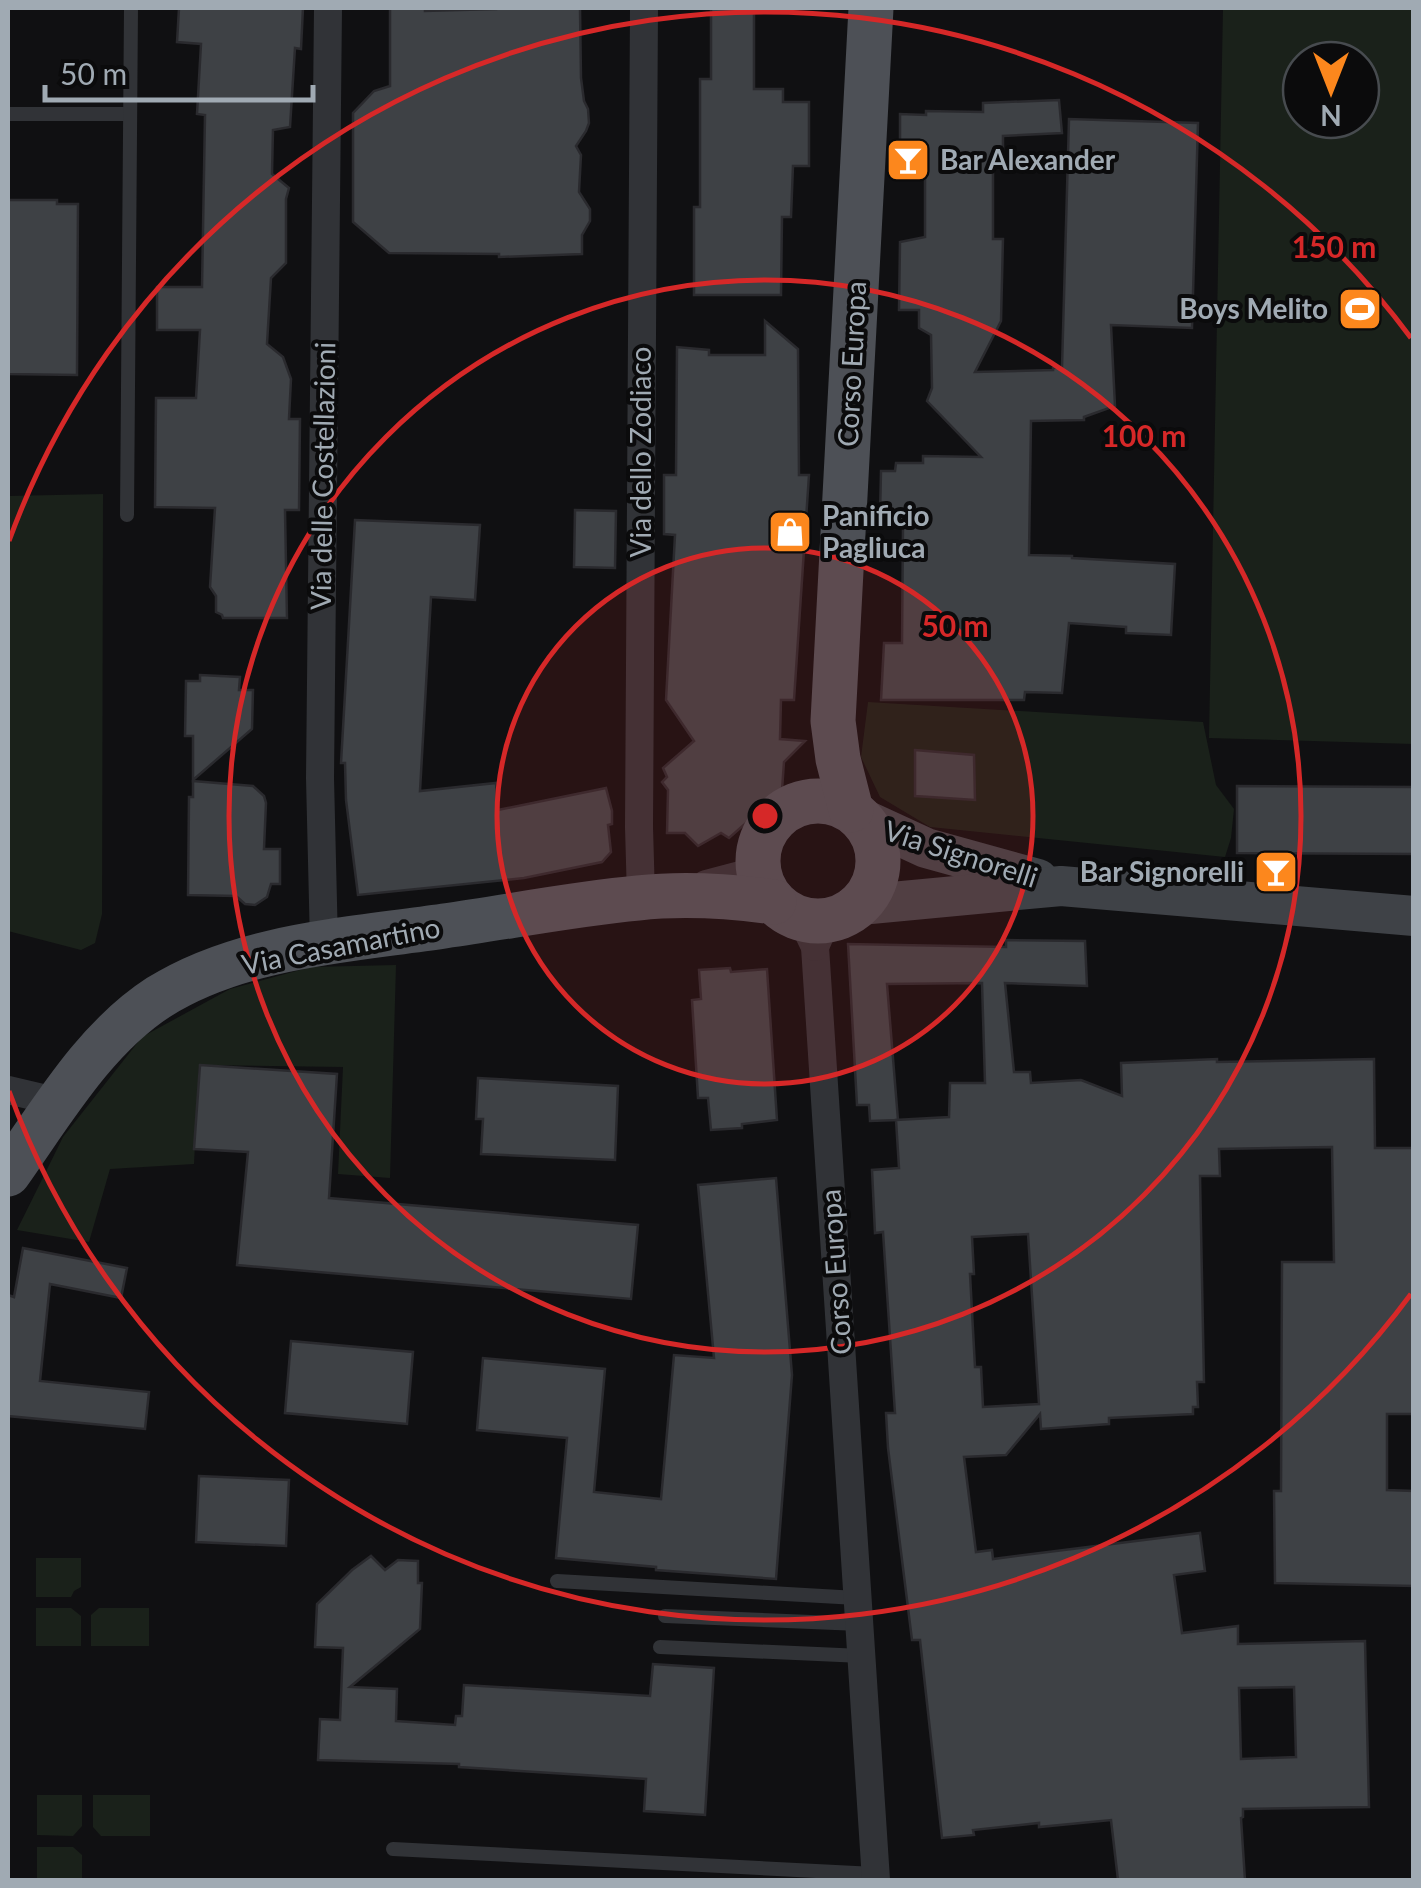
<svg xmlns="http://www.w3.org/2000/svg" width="1421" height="1888" font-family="Lato,sans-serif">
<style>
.green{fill:#1a211a;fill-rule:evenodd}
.building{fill:#3e4145;stroke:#2a2a2e;stroke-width:2.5;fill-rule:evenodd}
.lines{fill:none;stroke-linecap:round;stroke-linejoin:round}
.lane{stroke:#313337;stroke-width:14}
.street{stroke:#313337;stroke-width:28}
.secondary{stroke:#3f4247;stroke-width:40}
.primary{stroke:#4d5056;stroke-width:45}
.ring{fill:none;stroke:#d62828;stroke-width:5}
.labels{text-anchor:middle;stroke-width:8;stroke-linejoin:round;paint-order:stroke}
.poi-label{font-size:28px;font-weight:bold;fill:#a0aab3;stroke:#0b0b0c;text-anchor:start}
.street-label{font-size:28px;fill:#a0aab3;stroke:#0b0b0c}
.centre{fill:#d62828;stroke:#0b0b0c;stroke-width:5}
.ring-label{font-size:30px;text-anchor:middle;font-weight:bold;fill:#d62828;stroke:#0b0b0c;stroke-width:8;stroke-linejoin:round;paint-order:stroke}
</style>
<rect width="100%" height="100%" fill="#101012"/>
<g class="green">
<path d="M1223,8H1413V744L1209,738ZM1361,60V120H1301V60Z"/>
<path d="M103,494L102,914L95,943L81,950L8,931V496Z"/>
<path d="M868,702L1203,722L1216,785L1234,809L1231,838L1225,857L930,827L880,797L861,757Z"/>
<path d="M396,965L390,1178L338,1174L343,1067L199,1065L194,1164L110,1169L89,1242L17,1230L63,1137L142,1037L230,989L311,967Z"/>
<path d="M36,1558H81V1587L74,1591L71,1597H36Z"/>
<path d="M36,1608H71L81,1616V1646H36Z"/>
<path d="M99,1608H149V1646H91V1615Z"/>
<path d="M37,1795H82V1826L73,1836L37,1835Z"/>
<path d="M93,1795H150V1836H101L93,1827Z"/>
<path d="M37,1847H73L82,1855V1880H37Z"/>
</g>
<g class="building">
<path d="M179,8H303L301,49L295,48L290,127L273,130L272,174L289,188L286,199V263L271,278L267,344L283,357L291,379L289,419H300L299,510H285L287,618H223L222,615L216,612V596L210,587L215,508L155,507L156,398H196L200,330H157V287H202L205,115L197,114L201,44L177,42Z"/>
<path d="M390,8H425V11L496,9V8H580L581,78L584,101L588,109L589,123L586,131L576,146L581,155L579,192L590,209V221L582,235V254L499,257V254L389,253L353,222V113L374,91L390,86Z"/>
<path d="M711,8H754V89H783V102H809V166H793L791,217H782L781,295H694V207H700V79H711Z"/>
<path d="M1059,100L1062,133L1003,136V157H993V239H1003L1001,321L975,372L1053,370V368L1062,367L1069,119L1198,123L1192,328L1111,325L1115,406L1084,417V420L1031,421L1029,555L1072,556V558L1175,564L1171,635L1126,633V627L1069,623L1062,693L1025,692L1024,700H881L884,643H902L903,524H895L896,515H880L881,471H895L896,463H923V456L981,457L927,401L932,388L931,335L919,328V310H899L900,242L925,237V178L900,177V114L926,115V111L983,112V103Z"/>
<path d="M8,200H57V204H78L77,375L8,374Z"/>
<path d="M765,321L798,349L799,475H809L794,700H781L780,739L805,741L784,762L782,790L779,794L729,838L721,833L698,846L685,833H667L668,790L662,782L667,777L663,768L694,741L666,700L675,535L664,534V475H676L677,347L709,350V355H765Z"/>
<path d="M575,510L616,511L615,568L574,567Z"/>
<path d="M355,520L480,525L475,600L431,597L420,791L496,783L498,810L606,788L612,811V824L608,825L611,852L602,862L524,878L358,895L346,800L345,763H341Z"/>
<path d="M200,675L240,677L239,690H253L252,729L193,780V736H185L186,681H200Z"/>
<path d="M915,750L974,755L975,800L915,796Z"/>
<path d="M193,781L253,786L264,796L266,803L264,849H280V884H271L267,897L255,905L245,904L236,896L188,895L189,797H193Z"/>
<path d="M1237,786L1414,787V854L1237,853Z"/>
<path d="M1006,940L1085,941L1087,986L1005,983L1014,1072H1030L1031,1083L1081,1080L1122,1096L1121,1063L1217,1059V1062L1374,1059L1375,1148H1414V1414H1387V1490L1414,1491V1586L1275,1583L1274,1491H1281L1282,1262H1334L1332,1147L1219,1149L1220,1176H1200L1204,1382H1197L1198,1407H1193V1414L1109,1418V1424L1041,1429L1040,1414L1006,1455L964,1457L976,1552L992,1550L993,1559L1200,1533L1205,1571L1174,1575L1182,1633L1238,1626V1644L1365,1641L1369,1807L1243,1809V1817L1241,1818L1245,1880H1118L1111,1820L1039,1827V1823L973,1830L974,1835L942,1838L920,1640H912L888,1448L886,1413H895L883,1232L875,1233L872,1170L899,1168L896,1120L949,1117L950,1083H985L982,983L887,984L898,1120L870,1121L869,1105H857L848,944L1006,947ZM1028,1234L1039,1404L983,1407L981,1367H975L970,1274H974L972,1237ZM1294,1687L1296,1757L1241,1759L1239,1688Z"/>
<path d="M730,968L731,972L767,969L777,1120L742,1124V1128L711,1130L708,1098H698L692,1000L701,999L699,970Z"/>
<path d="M200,1065L337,1074L329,1198L638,1225L631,1299L237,1265L248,1152L194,1149Z"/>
<path d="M478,1078L618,1086L615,1160L481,1154L483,1119H476Z"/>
<path d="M776,1178L792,1375L776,1579L656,1570V1567L556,1558L567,1438L477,1430L483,1358L605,1369L594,1492L661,1499L674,1355L714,1358L698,1185Z"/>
<path d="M23,1248L127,1268L121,1298L50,1284L40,1381L149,1392L145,1429L8,1416V1295L14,1297Z"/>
<path d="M291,1341L413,1352L407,1424L285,1413Z"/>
<path d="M199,1476L289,1480L286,1546L196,1542Z"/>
<path d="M371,1556L385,1570L398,1560L418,1561V1583H422L420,1629L350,1687L397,1689L396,1721L455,1725L456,1716H462L464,1685L650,1696L653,1664L714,1668L705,1815L644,1811L646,1779L459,1767V1764L318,1760L320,1719L340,1720L343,1648L315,1647L317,1604L352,1570Z"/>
</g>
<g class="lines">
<g class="lane">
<path d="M8,114H130"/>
<path d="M127,515L131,8"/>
<path d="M557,1581L857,1598"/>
<path d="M665,1616L860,1624"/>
<path d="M660,1647L862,1656"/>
<path d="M393,1849L875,1874"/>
</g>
<g class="street">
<path d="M644,8L639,827L641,897L654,895"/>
<path d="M706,884L759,870"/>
<path d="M801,918L815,947L876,1880"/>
<path d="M324,944L320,778L328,8"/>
<path d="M815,947L822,931L832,919"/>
<path d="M8,1090L59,1102"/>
</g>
<g class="secondary">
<path d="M863,819L926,848L1038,879"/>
<path d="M860,905L1061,886L1414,916"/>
</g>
<g class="primary">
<circle cx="818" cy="861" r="60"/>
<path d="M851,810L838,759L833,721L871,8"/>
<path d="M8,1174C52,1112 94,1039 159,997C242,945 350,940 444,926C508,917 573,904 638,898C683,893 730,896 774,902"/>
</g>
</g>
<circle cx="765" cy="816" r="268" fill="#d62828" fill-opacity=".12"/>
<g class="ring">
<circle cx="765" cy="816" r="268"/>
<circle cx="765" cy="816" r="536"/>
<path d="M1411 1294A804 804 0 0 1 9 1091M9 541A804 804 0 0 1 1411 338"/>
</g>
<defs>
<symbol id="bar-square" viewBox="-11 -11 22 22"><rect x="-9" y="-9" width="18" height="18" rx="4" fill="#fc871d" stroke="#0b0b0c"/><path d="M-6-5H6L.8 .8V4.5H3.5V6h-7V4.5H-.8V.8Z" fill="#fff"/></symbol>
<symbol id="stadium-square" viewBox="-11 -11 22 22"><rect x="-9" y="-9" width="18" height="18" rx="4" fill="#fc871d" stroke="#0b0b0c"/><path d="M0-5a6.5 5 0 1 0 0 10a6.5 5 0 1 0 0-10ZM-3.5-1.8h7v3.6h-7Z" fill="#fff"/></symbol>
<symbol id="shop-square" viewBox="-11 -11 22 22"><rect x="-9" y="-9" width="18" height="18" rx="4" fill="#fc871d" stroke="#0b0b0c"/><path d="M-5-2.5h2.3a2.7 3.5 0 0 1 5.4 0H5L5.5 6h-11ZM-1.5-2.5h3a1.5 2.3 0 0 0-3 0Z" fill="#fff"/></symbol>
</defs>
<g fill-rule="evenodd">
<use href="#bar-square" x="883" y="135" width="50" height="50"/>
<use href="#stadium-square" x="1335" y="284" width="50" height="50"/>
<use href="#shop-square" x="765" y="507" width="50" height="50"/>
<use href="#bar-square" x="1251" y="847" width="50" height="50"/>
</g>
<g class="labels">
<g class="poi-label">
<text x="940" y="170">Bar Alexander</text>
<text x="1328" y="319" text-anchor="end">Boys Melito</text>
<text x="822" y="526">Panificio<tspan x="822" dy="32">Pagliuca</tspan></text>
<text x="1244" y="882" text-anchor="end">Bar Signorelli</text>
</g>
<g class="street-label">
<text transform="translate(852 364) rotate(-87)" y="10">Corso Europa</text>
<text transform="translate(641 452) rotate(-90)" y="10">Via dello Zodiaco</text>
<text transform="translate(323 476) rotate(-89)" y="10">Via delle Costellazioni</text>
<text transform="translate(961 854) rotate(18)" y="10">Via Signorelli</text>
<text transform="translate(341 946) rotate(-11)" y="10">Via Casamartino</text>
<text transform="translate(836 1272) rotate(-94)" y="10">Corso Europa</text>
</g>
</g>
<circle cx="765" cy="816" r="15" class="centre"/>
<g class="ring-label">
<text x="1334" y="258">150 m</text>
<text x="1144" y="447">100 m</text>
<text x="955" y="637">50 m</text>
</g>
<rect width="1421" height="1888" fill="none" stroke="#a0aab3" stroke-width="20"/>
<g transform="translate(1331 90) rotate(180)"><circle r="48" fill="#0b0b0c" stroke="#474b4f" stroke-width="2.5"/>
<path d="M0-8L18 38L0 25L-18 38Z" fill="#fc871d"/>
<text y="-15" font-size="28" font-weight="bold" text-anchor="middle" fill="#a0aab3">N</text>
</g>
<path d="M45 85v15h268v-15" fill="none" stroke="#a0aab3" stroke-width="5"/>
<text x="60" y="85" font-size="30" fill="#a0aab3" stroke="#0b0b0c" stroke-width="8" paint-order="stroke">50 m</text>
</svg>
